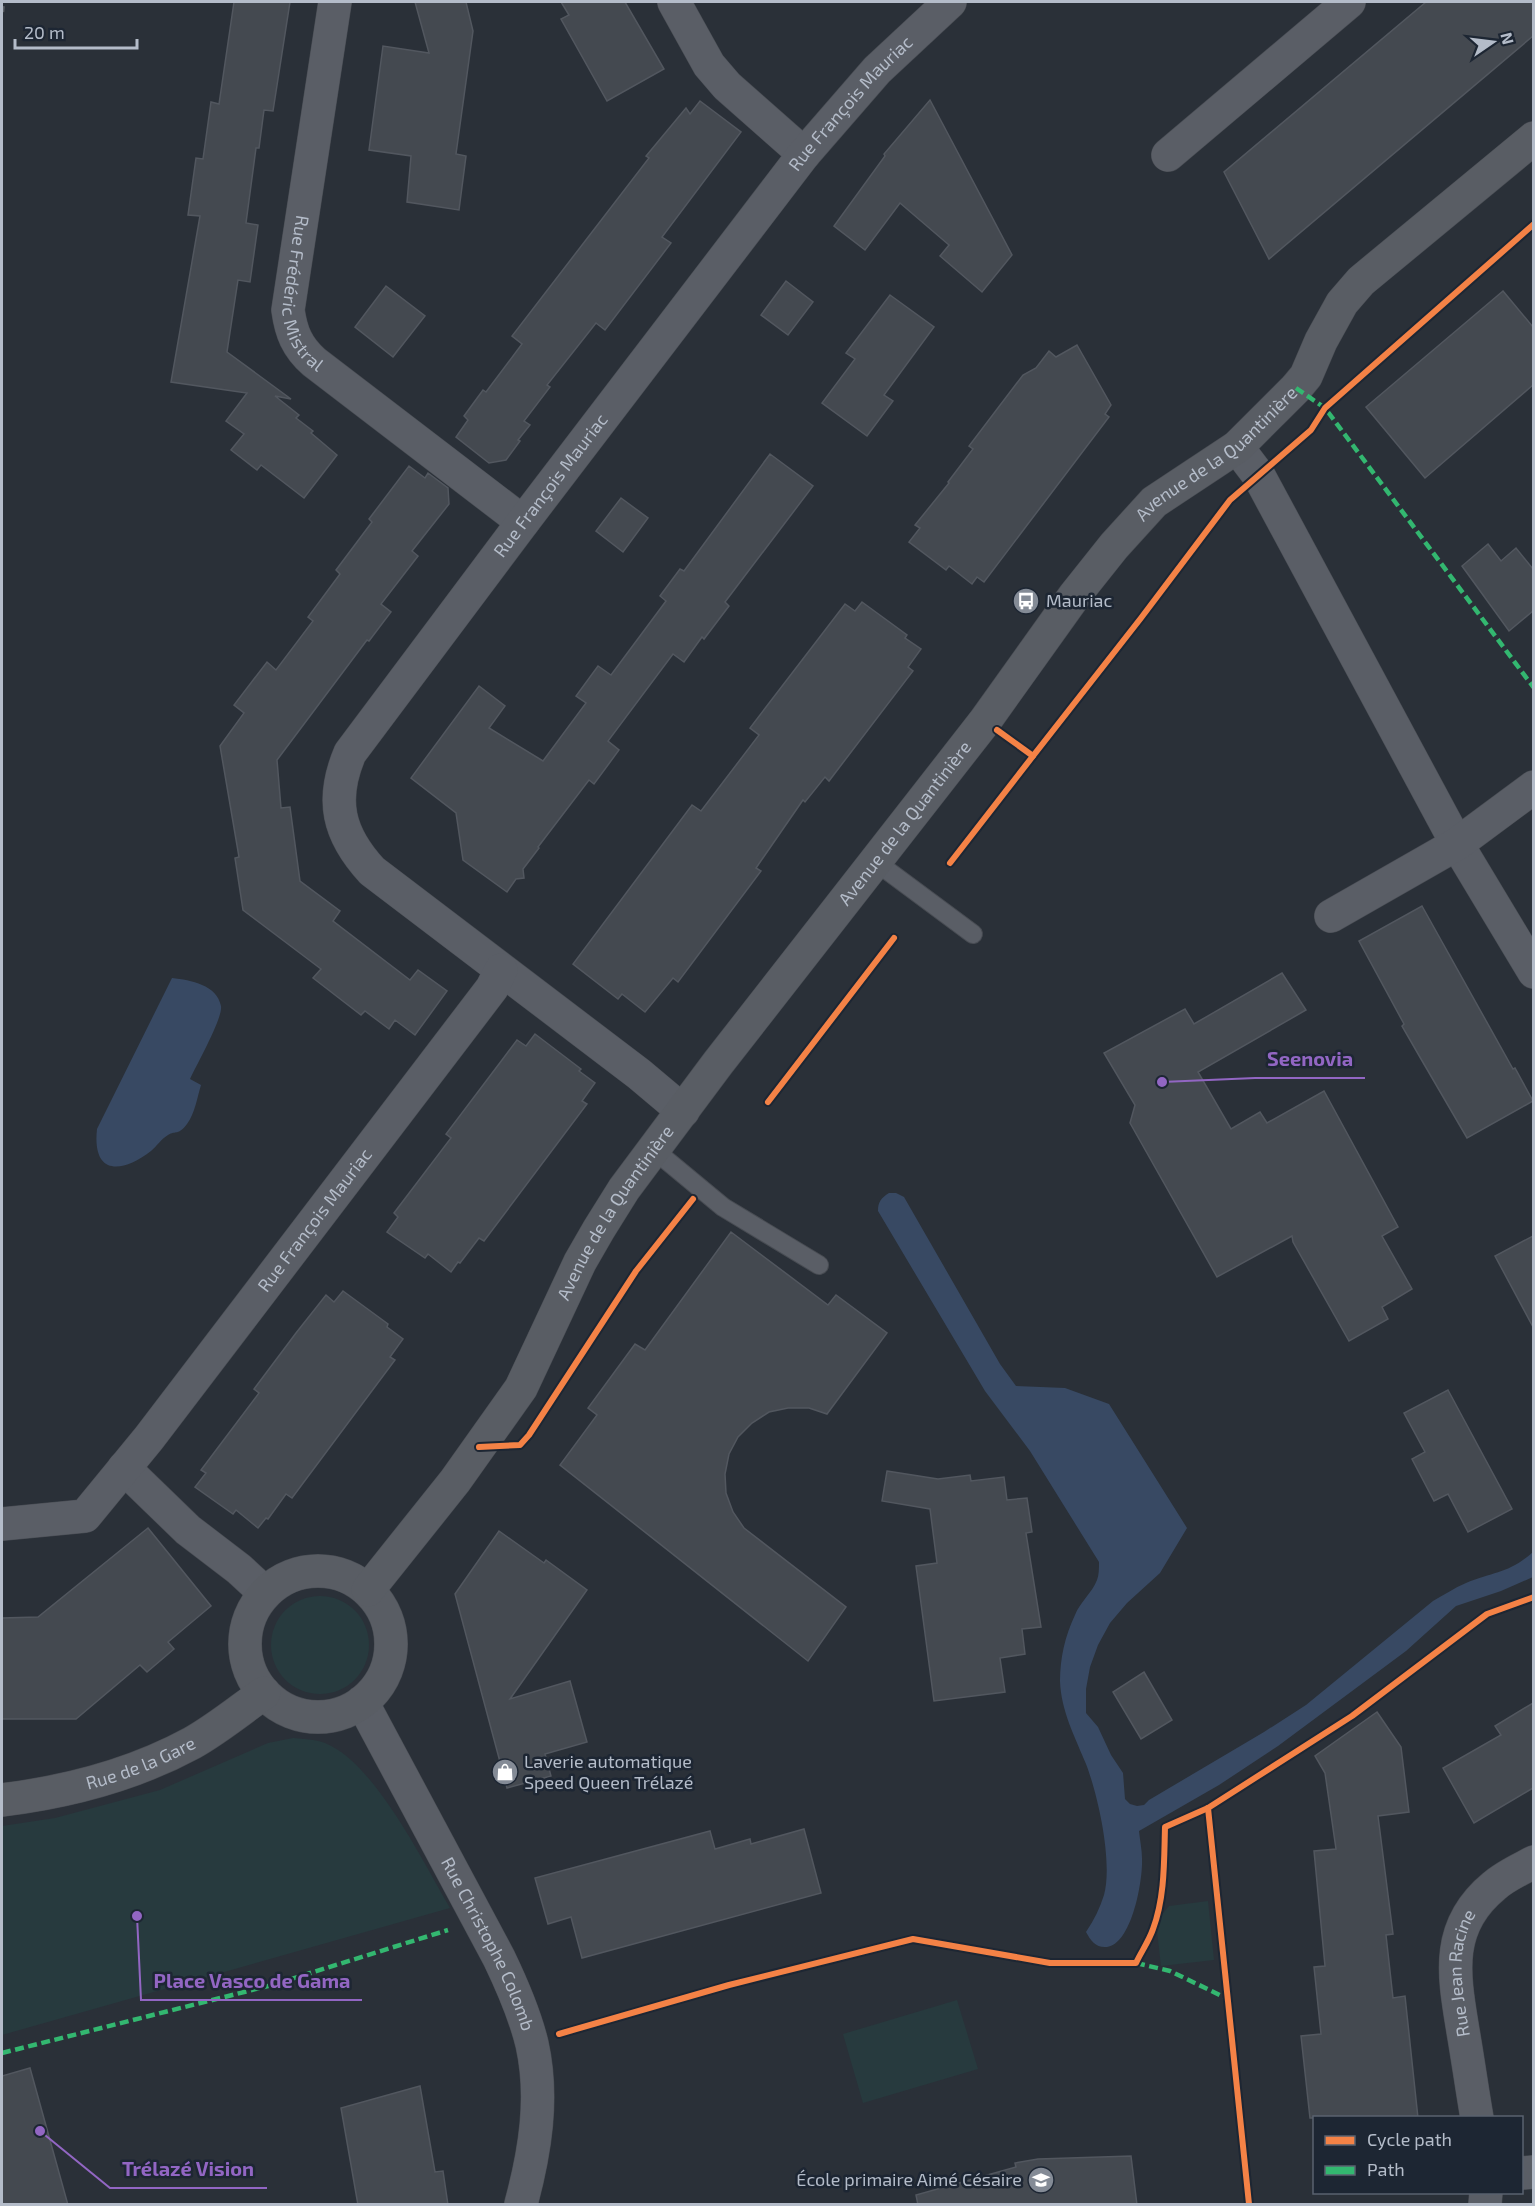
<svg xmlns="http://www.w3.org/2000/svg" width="1535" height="2206" font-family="'Exo 2',sans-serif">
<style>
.green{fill:#273a3e}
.water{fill:#384963}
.building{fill:#444950;stroke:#52575f;stroke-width:1.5}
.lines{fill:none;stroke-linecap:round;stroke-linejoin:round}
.lane-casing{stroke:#484c53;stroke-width:20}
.street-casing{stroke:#484c53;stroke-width:34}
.secondary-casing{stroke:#484c53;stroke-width:34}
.lane{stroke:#5a5e66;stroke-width:18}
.street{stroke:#5a5e66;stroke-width:33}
.secondary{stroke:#595d64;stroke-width:33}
.rail{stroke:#595d64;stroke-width:4.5;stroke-dasharray:6 6;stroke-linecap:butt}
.quiet{stroke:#33b770;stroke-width:4.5;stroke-dasharray:9 4.5;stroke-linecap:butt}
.cycleway-casing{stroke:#1d2633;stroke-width:10}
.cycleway{stroke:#f48246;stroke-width:6}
.labels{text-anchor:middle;stroke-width:5;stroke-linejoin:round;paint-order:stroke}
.street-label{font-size:18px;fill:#b4bcc9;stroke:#1d2633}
.poi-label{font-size:18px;fill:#b4bcc9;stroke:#1d2633;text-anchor:start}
.leader{fill:none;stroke:#9266c3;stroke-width:2}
.callout-dot{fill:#9266c3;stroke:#1d2633;stroke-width:2}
.callout-label{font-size:20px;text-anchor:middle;font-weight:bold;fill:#9266c3;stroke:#1d2633;stroke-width:5;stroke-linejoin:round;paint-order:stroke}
</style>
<rect width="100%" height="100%" fill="#2a3038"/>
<g class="green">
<circle cx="320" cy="1645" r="49"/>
<path d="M293,1738C303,1739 315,1739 325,1743C375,1763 423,1862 450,1908L2,2035V1826L55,1818L160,1790L268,1743Z"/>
<path d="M1208,1901L1214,1960L1161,1966L1156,1922L1169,1906Z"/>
<path d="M957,2000L978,2069L863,2103L843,2034Z"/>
</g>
<g class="water">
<path d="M172,978C191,980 217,985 221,1006C223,1018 196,1066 190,1079L201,1085C197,1098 195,1113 187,1124C178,1136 176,1130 168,1135C161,1139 157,1146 151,1151C121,1174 92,1175 97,1129Z"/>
<path d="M889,1193H896L904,1197L1000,1364L1016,1386L1065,1388L1109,1404L1187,1528L1160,1573L1127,1603L1110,1623L1098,1645L1090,1667L1086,1689V1713L1098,1727L1111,1755L1123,1773L1125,1799L1130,1804L1137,1806L1144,1805L1149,1800L1264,1732L1306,1705L1433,1601C1444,1595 1454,1588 1466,1583C1495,1571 1508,1574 1533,1552V1577L1501,1591L1456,1606L1406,1651L1278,1746L1219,1785L1139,1831C1140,1841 1142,1850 1142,1859C1143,1880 1132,1944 1107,1947C1096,1948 1091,1941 1086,1932C1094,1920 1100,1908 1104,1895C1113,1862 1098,1795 1086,1764C1075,1737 1061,1711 1060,1681C1060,1658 1065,1636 1075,1615C1080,1602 1092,1593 1097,1580C1099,1575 1099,1568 1099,1562L1030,1451L985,1391L878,1211C878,1202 881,1198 889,1193Z"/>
</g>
<g class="building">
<path d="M234,2H290L273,111L264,110L259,148H256L246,223L258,225L250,282L238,280L227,352L291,399L275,396L299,415L296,418L313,431L311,433L337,455L304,498L261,465L257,470L231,450L244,434L226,421L247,393L171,382L200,216L188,215L196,158L203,159L211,102L219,104Z"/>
<path d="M415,2H466L473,31L456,154L466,156L459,210L407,202L411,156L369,150L383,46L429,53Z"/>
<path d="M561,2H625L664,69L607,101L561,19L569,15Z"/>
<path d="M1426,2H1533V36L1269,259L1224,172Z"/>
<path d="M930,100L1012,255L982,292L940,256L949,245L900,203L865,250L834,226L885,156L884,154Z"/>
<path d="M700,101L741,132L662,237L671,243L605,330L596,323L547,385L550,387L524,421L530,425L518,440L520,441L506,460L489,463L456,437L468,420L464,416L483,390L486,392L522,344L512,336L649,158L646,156L686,108L690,114Z"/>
<path d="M786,281L813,302L788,335L761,315Z"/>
<path d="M386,286L425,316L393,357L355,327Z"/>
<path d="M1503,291L1533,327V385L1425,478L1366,407Z"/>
<path d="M890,295L934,327L884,395L893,401L867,436L822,403L855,359L846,353Z"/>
<path d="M1077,345L1111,405L1105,414L1109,417L984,582L977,577L972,584L949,566L946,570L909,542L920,528L915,525L949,483L948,482L973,449L969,446L1023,375L1036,368L1049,351L1056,357Z"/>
<path d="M770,454L813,486L725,602L729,606L704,639L702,637L684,662L673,654L608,741L619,750L594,784L589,780L538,847L539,848L523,869L524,878L516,879L507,892L463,860L456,813L411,778L479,686L505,706L489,728L543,761L586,703L576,696L598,666L611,675L666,601L660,596L680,569L684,571Z"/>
<path d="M409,466L425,478L428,473L448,488L449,504L412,551L418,556L381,604L391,612L369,641L367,640L277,760L281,808L290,807L300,881L340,911L333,921L410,980L418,970L447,991L415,1035L395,1020L389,1029L365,1011L361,1015L313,978L321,969L243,910L235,858L239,857L220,746L244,713L234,705L267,662L276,670L313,621L308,617L340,574L336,570L372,522L369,519Z"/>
<path d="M621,498L648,518L623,552L596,531Z"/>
<path d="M1488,544L1501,561L1516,548L1533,569V611L1509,631L1462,566Z"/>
<path d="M862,602L907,635L905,638L921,649L908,667L913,671L829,781L825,777L805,802L803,800L756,868L761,871L678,982L673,978L645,1012L622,994L618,999L573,964L692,805L701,811L759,735L750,728L845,604L855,611Z"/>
<path d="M1422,906L1513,1069L1515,1068L1533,1101L1467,1138L1421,1059L1402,1026L1404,1024L1359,941Z"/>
<path d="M1282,973L1306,1010L1198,1072L1231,1129L1260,1112L1267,1123L1324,1091L1398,1227L1382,1236L1412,1289L1382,1307L1388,1319L1349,1341L1293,1242L1292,1236L1217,1277L1130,1123L1135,1105L1104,1053L1185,1009L1194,1024Z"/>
<path d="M535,1034L581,1069L579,1071L595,1083L582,1101L587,1104L484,1241L479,1238L460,1263L458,1262L451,1272L428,1254L425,1258L387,1232L398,1217L394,1213L451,1138L446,1134L502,1060L517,1040L526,1046Z"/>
<path d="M731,1232L828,1305L836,1295L887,1333L827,1414L809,1408H788L769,1412L752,1423L738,1437L729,1454L725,1474L726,1493L733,1512L744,1528L846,1607L808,1661L560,1465L597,1415L588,1408L635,1344L645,1350Z"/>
<path d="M1533,1236V1327L1495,1256Z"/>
<path d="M343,1291L388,1324L387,1327L403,1339L390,1357L395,1360L292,1498L286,1494L268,1519L266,1518L258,1528L236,1510L233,1514L195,1487L206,1473L201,1470L259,1393L254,1389L296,1333L326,1295L334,1302Z"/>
<path d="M1448,1390L1512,1509L1468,1532L1448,1494L1434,1501L1412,1459L1425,1452L1404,1413Z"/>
<path d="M887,1471L938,1479L970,1475L971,1481L1004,1477L1007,1500L1027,1498L1032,1532L1026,1533L1041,1627L1022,1629L1025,1654L1000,1658L1005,1692L934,1701L916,1566L937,1563L930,1509L882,1501Z"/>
<path d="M148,1528L211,1606L168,1642L174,1649L147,1672L140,1665L76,1719H2V1618L38,1617Z"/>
<path d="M499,1531L544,1563L546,1560L587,1590L510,1699L570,1681L587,1742L545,1754L551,1776L507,1788L455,1594Z"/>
<path d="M1144,1672L1172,1720L1141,1739L1113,1692Z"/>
<path d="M1533,1703V1788L1474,1823L1443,1768L1501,1735L1495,1726Z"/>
<path d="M1377,1712L1401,1747L1409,1812L1378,1816L1393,1934L1386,1935L1393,1998L1405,1996L1418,2118H1310L1301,2036L1321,2034L1314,1967L1325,1966L1314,1851L1336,1849L1325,1773L1315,1756Z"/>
<path d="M804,1829L821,1893L582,1958L571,1917L548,1924L535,1878L710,1831L715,1849L750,1839L751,1844Z"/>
<path d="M30,2068L68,2205H2V2076Z"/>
<path d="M420,2086L435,2172L443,2171L448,2205H358L341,2108Z"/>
<path d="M1131,2156L1137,2205H918L916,2195L1016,2167L1015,2163L1038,2159Z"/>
</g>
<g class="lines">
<defs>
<g id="lane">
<path d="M876,862L973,934"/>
<path d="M653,1149L723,1207L819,1265"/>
</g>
<g id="street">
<path id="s1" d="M335,2L288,310C291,332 297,347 314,362L523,522"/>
<path d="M674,2L709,65L727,86L804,154"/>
<path d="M1168,155L1349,2"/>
<path d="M1237,447L1259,476L1457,844L1534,972"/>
<path d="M1331,916L1457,844L1534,787"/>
<path id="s2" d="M683,1111L639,1074L372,871C338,834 330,800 350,753L523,522L804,154L877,70L950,2"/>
<path d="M124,1468L188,1530L239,1569L265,1593"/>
<path id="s3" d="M2,1524L85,1516L149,1438L492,988L501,970"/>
<path id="s4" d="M362,1702L499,1958C512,1985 525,2015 532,2044C544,2098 535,2152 521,2204"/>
<path id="s5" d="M1477,2118C1472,2089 1468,2060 1463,2031C1454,1976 1444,1927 1494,1886C1505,1876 1521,1869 1534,1862"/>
<path d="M1522,2173L1534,2172"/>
<path d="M1485,2204L1486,2192"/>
</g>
<g id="secondary">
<circle cx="318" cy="1644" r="73"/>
<path id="s6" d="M368,1590L455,1481L521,1388L580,1262L599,1229L624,1189L718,1063L985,721L1075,595L1114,546L1154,502L1237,447L1296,388L1306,376L1321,341L1342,303L1361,281L1534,138"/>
<path id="s7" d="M2,1800C67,1792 133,1775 192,1743C217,1729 240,1710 264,1693"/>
</g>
</defs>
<use href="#lane" class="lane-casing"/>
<use href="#street" class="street-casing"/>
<use href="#secondary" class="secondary-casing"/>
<use href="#lane" class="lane"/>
<use href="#street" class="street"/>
<use href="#secondary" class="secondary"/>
<path class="rail" d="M2,12L3,2"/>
<g class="quiet">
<path d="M1296,388L1325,408L1534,688"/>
<path d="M1136,1963L1170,1971L1226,1998"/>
<path d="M2,2053L272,1985L448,1930"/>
</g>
<defs>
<g id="cycleway">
<path d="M1033,756L1141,618L1230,500L1311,430L1325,408L1534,224"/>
<path d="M950,863L1033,756L997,730"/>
<path d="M768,1102L894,938"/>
<path d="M479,1447L520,1445L529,1435L636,1271L693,1199"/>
<path d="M1208,1808L1249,2204"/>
<path d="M559,2034L729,1985L913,1939L1050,1963H1136C1141,1952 1149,1941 1153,1929C1165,1897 1164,1861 1165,1827L1208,1808L1352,1716L1487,1614L1534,1597"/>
</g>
</defs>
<use href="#cycleway" class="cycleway-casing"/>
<use href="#cycleway" class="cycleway"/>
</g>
<defs>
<symbol id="bus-disc" viewBox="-11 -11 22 22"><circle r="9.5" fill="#848b96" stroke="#1d2633"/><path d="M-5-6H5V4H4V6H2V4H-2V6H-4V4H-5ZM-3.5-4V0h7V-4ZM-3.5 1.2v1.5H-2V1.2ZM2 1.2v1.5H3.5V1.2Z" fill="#fff"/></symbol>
<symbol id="shop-disc" viewBox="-11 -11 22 22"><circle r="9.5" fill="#848b96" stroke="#1d2633"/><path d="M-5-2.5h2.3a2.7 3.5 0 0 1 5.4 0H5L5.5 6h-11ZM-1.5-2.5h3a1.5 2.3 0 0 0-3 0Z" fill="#fff"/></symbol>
<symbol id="school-disc" viewBox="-11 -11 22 22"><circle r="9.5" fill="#848b96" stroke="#1d2633"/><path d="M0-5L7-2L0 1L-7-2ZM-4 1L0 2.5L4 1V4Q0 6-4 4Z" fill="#fff"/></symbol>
</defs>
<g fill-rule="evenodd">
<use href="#bus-disc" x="1011" y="586" width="30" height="30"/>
<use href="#shop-disc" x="490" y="1757" width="30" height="30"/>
<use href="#school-disc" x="1026" y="2165" width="30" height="30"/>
</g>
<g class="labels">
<g class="street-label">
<text dy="6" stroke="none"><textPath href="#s2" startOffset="1342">Rue François Mauriac</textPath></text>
<text dy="6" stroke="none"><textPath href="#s1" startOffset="298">Rue Frédéric Mistral</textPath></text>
<text dy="6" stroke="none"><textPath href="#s6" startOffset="1425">Avenue de la Quantinière</textPath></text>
<text dy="6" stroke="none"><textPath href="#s2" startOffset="856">Rue François Mauriac</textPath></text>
<text dy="6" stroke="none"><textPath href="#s6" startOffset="939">Avenue de la Quantinière</textPath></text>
<text dy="6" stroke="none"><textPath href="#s6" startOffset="453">Avenue de la Quantinière</textPath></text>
<text dy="6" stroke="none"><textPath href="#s3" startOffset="458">Rue François Mauriac</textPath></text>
<text dy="6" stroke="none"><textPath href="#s7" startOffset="144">Rue de la Gare</textPath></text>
<text dy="6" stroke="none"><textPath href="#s4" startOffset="273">Rue Christophe Colomb</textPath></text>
<text dy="6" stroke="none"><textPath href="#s5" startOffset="147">Rue Jean Racine</textPath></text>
</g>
<g class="poi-label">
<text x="1046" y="607">Mauriac</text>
<text x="524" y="1768">Laverie automatique<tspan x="524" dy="21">Speed Queen Trélazé</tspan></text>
<text x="1022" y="2186" text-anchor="end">École primaire Aimé Césaire</text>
</g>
</g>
<path class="leader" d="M1162 1082L1255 1078H1365M137 1916L141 2000H362M40 2131L110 2188H267"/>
<g class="callout-dot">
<circle cx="1162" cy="1082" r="6"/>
<circle cx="137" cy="1916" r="6"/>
<circle cx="40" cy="2131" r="6"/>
</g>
<g class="callout-label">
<text x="1310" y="1066">Seenovia</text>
<text x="252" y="1988">Place Vasco de Gama</text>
<text x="188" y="2176">Trélazé Vision</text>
</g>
<rect width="1535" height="2206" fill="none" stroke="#b4bcc9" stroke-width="6"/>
<rect x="1313" y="2116" width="210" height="78" fill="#1d2633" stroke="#59626f" stroke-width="1.5"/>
<rect x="1325" y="2136" width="30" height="9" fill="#f48246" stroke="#59626f" stroke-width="1.5"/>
<text x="1367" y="2146" font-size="18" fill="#b4bcc9">Cycle path</text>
<rect x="1325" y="2166" width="30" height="9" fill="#33b770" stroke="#59626f" stroke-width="1.5"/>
<text x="1367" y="2176" font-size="18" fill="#b4bcc9">Path</text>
<g transform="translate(1493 42) rotate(76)" stroke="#1d2633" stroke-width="4.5" paint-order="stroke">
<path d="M0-4.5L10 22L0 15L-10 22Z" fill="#b4bcc9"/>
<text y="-9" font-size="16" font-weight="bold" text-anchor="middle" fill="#b4bcc9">N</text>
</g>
<path d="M15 39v9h122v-9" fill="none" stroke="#b4bcc9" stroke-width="3"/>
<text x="24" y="39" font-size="18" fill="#b4bcc9" stroke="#1d2633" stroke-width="4.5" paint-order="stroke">20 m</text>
</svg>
